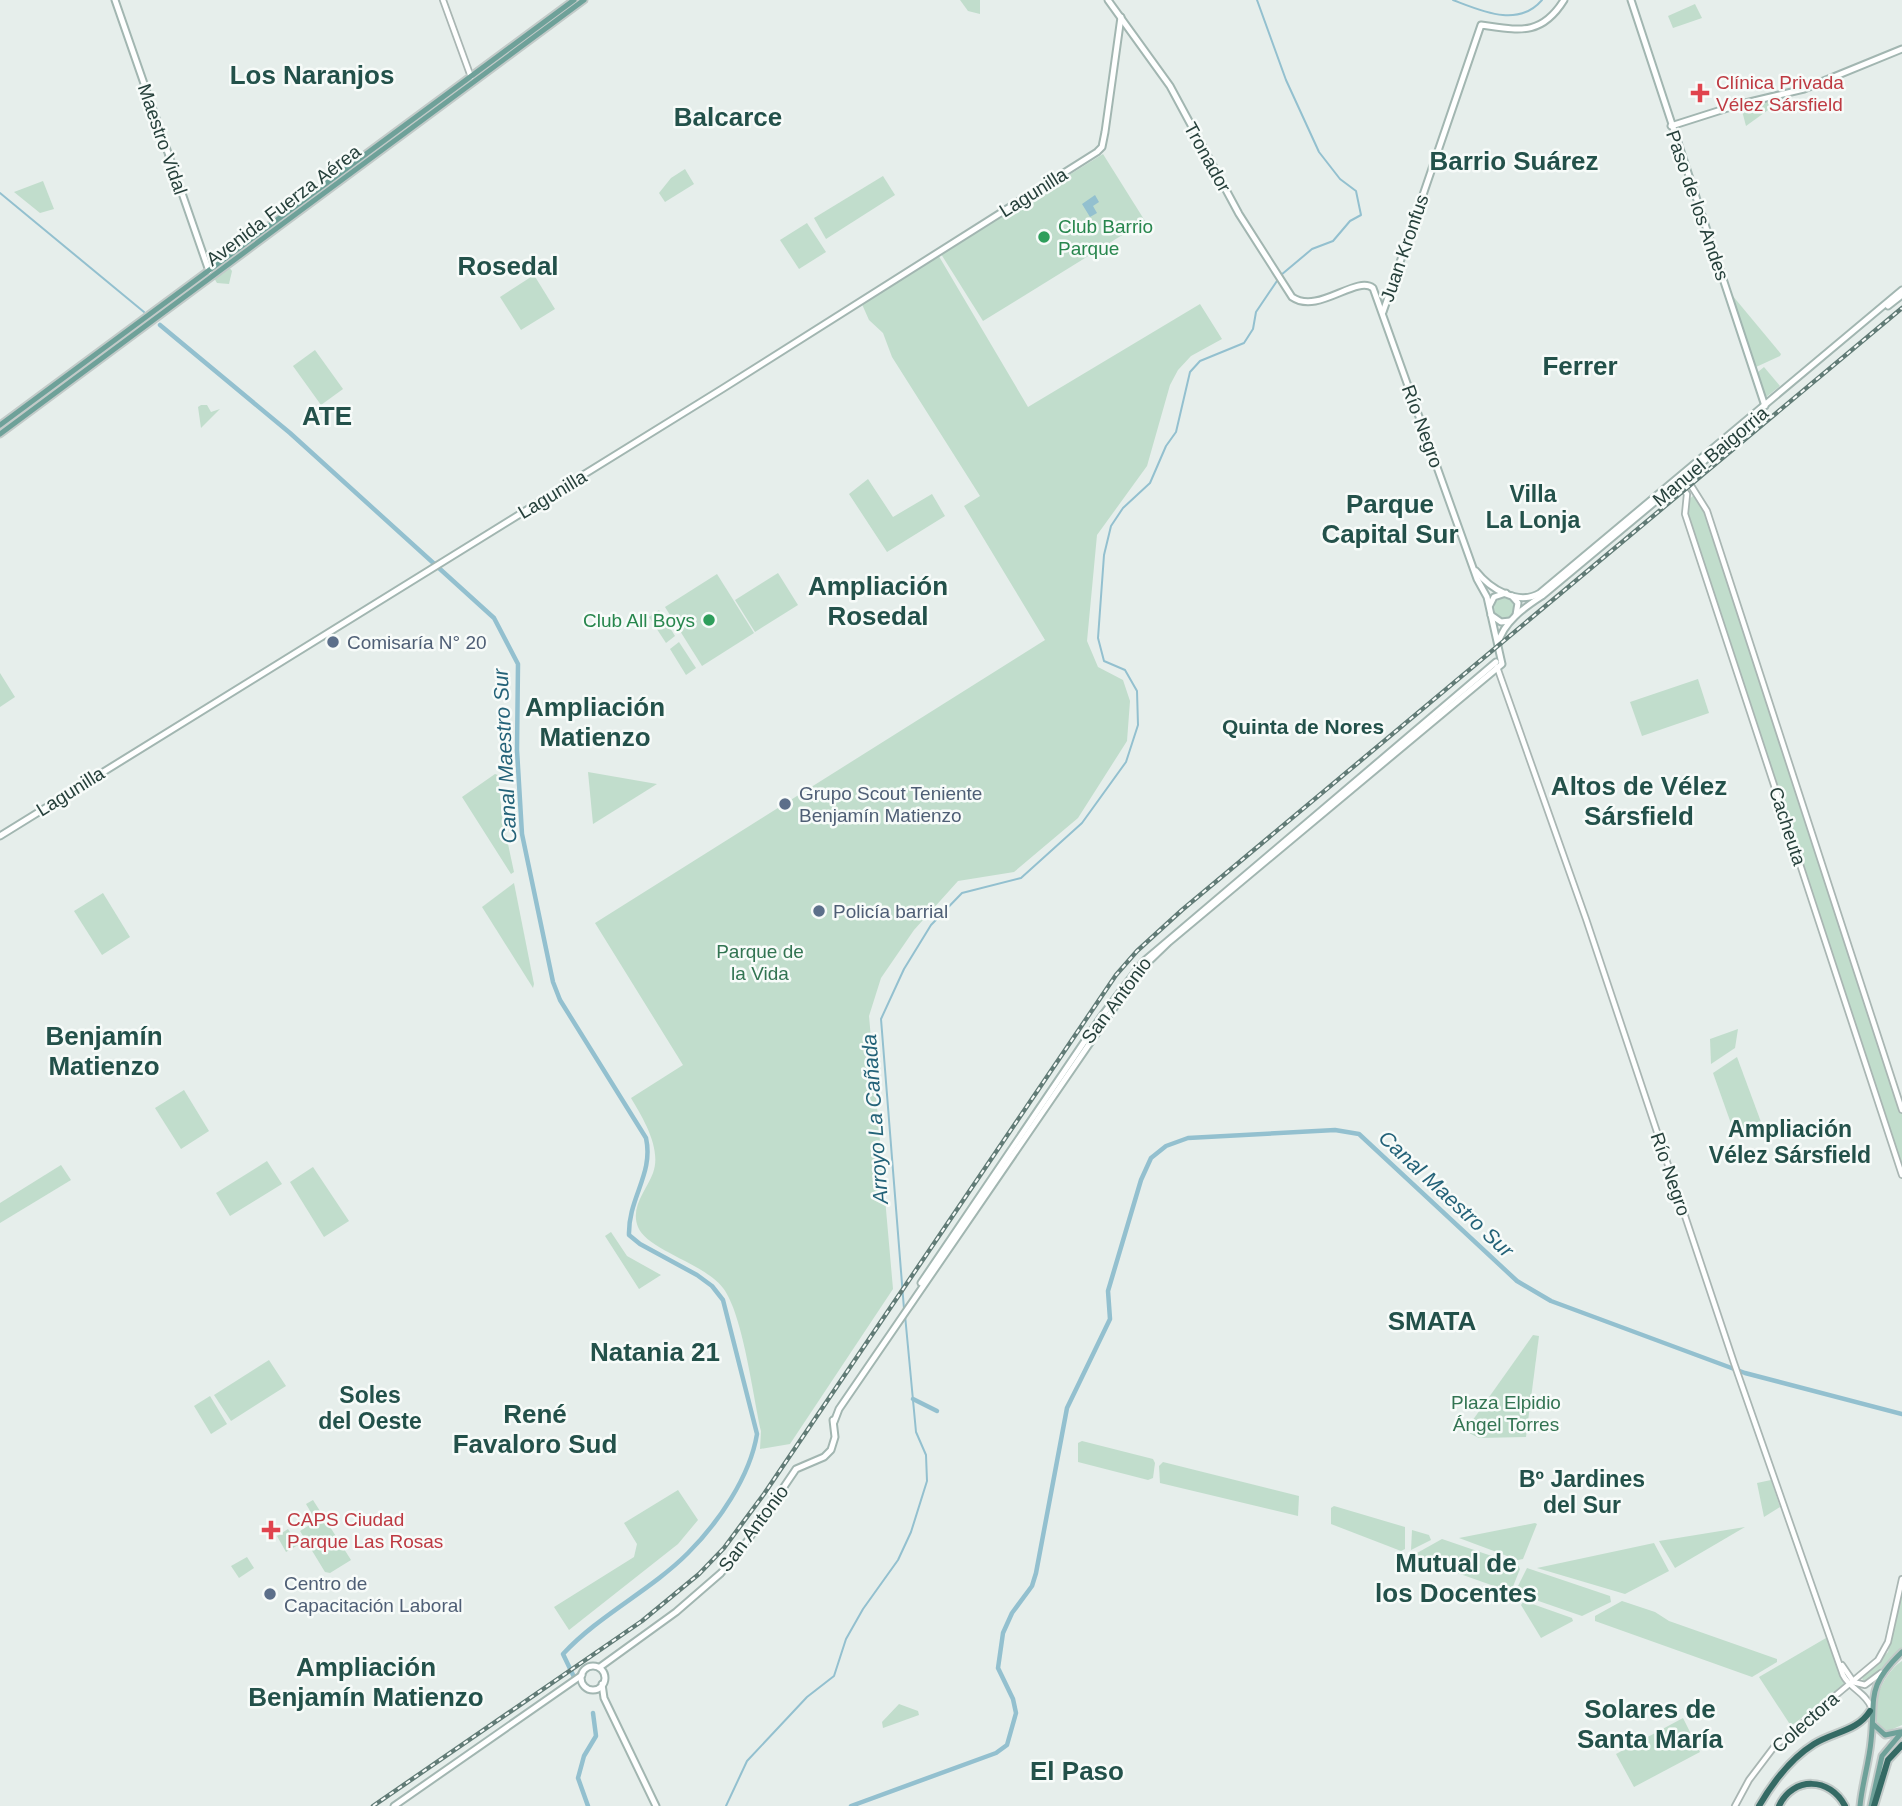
<svg xmlns="http://www.w3.org/2000/svg" width="1902" height="1806" font-family="Arial,sans-serif">
<style>
.green{fill:#c1ddcc}
.water{fill:#93c0cf}
.lines{fill:none;stroke-linecap:round;stroke-linejoin:round}
.stream{stroke:#93c0cf;stroke-width:2}
.canal{stroke:#93c0cf;stroke-width:4.5}
.tertiary-casing{stroke:#a9b6b3;stroke-width:8}
.secondary-casing{stroke:#a2b6b1;stroke-width:9}
.primary-casing{stroke:#c2cac8;stroke-width:9}
.motorway-casing{stroke:#c2cac8;stroke-width:10}
.tertiary{stroke:#fff;stroke-width:4.5}
.secondary{stroke:#fff;stroke-width:5}
.primary{stroke:#6ea199;stroke-width:5}
.motorway{stroke:#346a64;stroke-width:6}
.rail-casing{stroke:#617b76;stroke-width:4.5}
.rail{stroke:#f7fbf9;stroke-width:2;stroke-dasharray:5;stroke-linecap:butt}
.health-dot{fill:#e0444e;stroke:#f7fbf9;stroke-width:2.5}
.leisure-dot{fill:#2e9e5b;stroke:#f7fbf9;stroke-width:2.5}
.service-dot{fill:#5c6f8a;stroke:#f7fbf9;stroke-width:2.5}
.labels{text-anchor:middle;stroke-width:5;stroke-linejoin:round;paint-order:stroke}
.health-label{font-size:19px;fill:#be3a42;stroke:#f7fbf9;text-anchor:start}
.street-label{font-size:19px;fill:#26403b;stroke:#f7fbf9}
.leisure-label{font-size:19px;fill:#27864d;stroke:#f7fbf9;text-anchor:start}
.service-label{font-size:19px;fill:#4e5e75;stroke:#f7fbf9;text-anchor:start}
.park-label{font-size:19px;fill:#327452;stroke:#f7fbf9}
.neighbourhood-label{font-size:21px;font-weight:bold;fill:#23514a;stroke:#f7fbf9}
.water-label{font-size:21px;font-style:italic;fill:#236278;stroke:#f7fbf9}
.quarter-label{font-size:23px;font-weight:bold;fill:#23514a;stroke:#f7fbf9}
.district-label{font-size:26px;font-weight:bold;fill:#23514a;stroke:#f7fbf9}
</style>
<rect width="100%" height="100%" fill="#e6eeeb"/>
<g class="green">
<path d="M960,0H980V14L968,11Z"/>
<path d="M1695,4L1702,18L1673,28L1668,16Z"/>
<path d="M466,80L470,86L301,209L324,186Z"/>
<path d="M1773,99L1775,105L1746,126L1741,107Z"/>
<path d="M1103,154L1145,221L983,321L941,254Z"/>
<path d="M685,169L694,184L665,202L659,193L671,178Z"/>
<path d="M883,176L895,195L826,239L814,218Z"/>
<path d="M43,181L54,209L40,213L14,192Z"/>
<path d="M807,223L826,252L799,269L780,240Z"/>
<path d="M937,253L1028,407L1200,304L1222,339L1191,356L1178,370L1170,385L1147,466L1097,535L1087,641L1098,667L1123,680L1130,701L1127,741L1078,818L1014,872L958,881L914,930L881,978L869,1016L893,1289L790,1444L760,1449L761,1431C753,1396 743,1314 723,1288C704,1263 647,1250 638,1227C630,1207 646,1191 653,1173C662,1149 643,1118 631,1098L683,1065L595,923L1045,640L964,506L980,496L892,357L883,333L869,320L861,302Z"/>
<path d="M229,267L232,271L229,284L217,283L214,278Z"/>
<path d="M534,275L555,309L521,330L500,297Z"/>
<path d="M1732,295L1781,354L1780,356L1756,367Z"/>
<path d="M315,350L343,389L321,405L293,366Z"/>
<path d="M1764,367L1780,386L1765,398L1758,372Z"/>
<path d="M201,405H207L211,412L220,409L201,428L198,407Z"/>
<path d="M868,479L893,517L932,494L945,516L887,552L849,494Z"/>
<path d="M1695,494L1707,511L1902,1110V1175L1684,504Z"/>
<path d="M778,573L798,605L755,632L735,600Z"/>
<path d="M717,574L754,633L702,666L665,607Z"/>
<circle cx="1504" cy="608" r="10"/>
<path d="M659,610L675,636L666,643L649,617Z"/>
<path d="M679,642L696,668L686,675L670,649Z"/>
<path d="M0,673L15,697L0,707Z"/>
<path d="M1698,679L1709,713L1642,736L1630,702Z"/>
<path d="M588,772L657,784L593,824Z"/>
<path d="M495,774L498,775L502,816L514,872L511,874L462,797Z"/>
<path d="M514,883L534,984L533,988L482,907Z"/>
<path d="M103,893L130,937L102,955L74,911Z"/>
<path d="M1738,1029L1735,1048L1711,1064L1710,1039Z"/>
<path d="M1737,1057L1761,1122L1734,1132L1713,1073Z"/>
<path d="M184,1090L209,1131L181,1149L155,1108Z"/>
<path d="M267,1161L282,1184L230,1216L216,1193Z"/>
<path d="M61,1165L71,1180L0,1223V1203Z"/>
<path d="M313,1167L349,1221L324,1237L290,1182Z"/>
<path d="M611,1232L627,1256L661,1275L639,1289L605,1236Z"/>
<path d="M1533,1335L1539,1336L1526,1437L1479,1438L1465,1431Z"/>
<path d="M269,1360L286,1386L231,1421L214,1395Z"/>
<path d="M210,1396L227,1424L211,1434L194,1406Z"/>
<path d="M1082,1441L1153,1459L1155,1463L1153,1478L1148,1480L1078,1462V1443Z"/>
<path d="M1163,1462L1299,1496L1298,1516L1160,1483L1159,1466Z"/>
<path d="M1771,1480L1780,1507L1764,1517L1757,1483Z"/>
<path d="M678,1490L698,1520L678,1544L569,1630L554,1607L634,1557L637,1544L624,1523Z"/>
<path d="M313,1500L351,1560L330,1573L325,1572L300,1531L316,1521L306,1504Z"/>
<path d="M1334,1506L1405,1527V1549L1401,1551L1331,1524V1508Z"/>
<path d="M1535,1523L1537,1524L1523,1559L1518,1560L1459,1538Z"/>
<path d="M1745,1527L1675,1568L1659,1541Z"/>
<path d="M288,1529L298,1545L286,1552L277,1536Z"/>
<path d="M1412,1530L1429,1535L1431,1540L1411,1550Z"/>
<path d="M1442,1539L1518,1565L1520,1569L1512,1589L1508,1591L1418,1559L1417,1553Z"/>
<path d="M1654,1543L1669,1571L1625,1594L1537,1568Z"/>
<path d="M247,1557L254,1568L239,1578L231,1566Z"/>
<path d="M1527,1568L1610,1596L1611,1602L1582,1616L1518,1594L1516,1590Z"/>
<path d="M1902,1594V1648L1873,1679L1863,1682L1862,1677L1888,1652Z"/>
<path d="M1524,1601L1572,1618L1573,1621L1541,1638L1521,1605Z"/>
<path d="M1622,1601L1655,1612L1669,1621L1777,1659V1662L1752,1677L1595,1621V1616Z"/>
<path d="M1826,1638L1846,1684L1791,1726L1759,1677Z"/>
<path d="M1902,1661V1725L1888,1731C1860,1721 1883,1672 1902,1661Z"/>
<path d="M899,1704L918,1711L919,1715L883,1728L882,1722Z"/>
<path d="M1683,1718L1700,1752L1634,1787L1616,1754Z"/>
</g>
<path class="water" d="M1095,195L1099,202L1093,206L1097,213L1090,217L1082,204Z"/>
<g class="lines">
<g class="stream">
<path d="M1453,0C1482,11 1518,28 1542,0"/>
<path d="M0,193L144,312"/>
<path d="M904,1309L881,1019L904,969L931,925L962,893L1021,878L1082,823L1126,762L1138,725L1137,691L1125,670L1104,661L1098,638L1104,555L1111,526L1123,508L1150,483L1166,446L1176,432L1190,372L1200,361L1244,343L1253,329L1256,312L1281,275L1312,249L1333,241L1350,221L1361,215L1356,191L1340,179L1319,152L1286,80L1257,0"/>
<path d="M726,1806L747,1761L807,1697L834,1676L846,1639L863,1609L898,1560L911,1532L927,1481L926,1455L916,1432L905,1315"/>
</g>
<g class="canal">
<path d="M160,325L290,433L494,618L518,664L517,750L522,834L553,982L560,1000L646,1138C654,1174 628,1198 629,1235L640,1244L697,1275L712,1286L723,1300L757,1434C750,1477 718,1523 688,1553C650,1591 599,1615 563,1654L574,1677"/>
<path d="M913,1399L937,1411"/>
<path d="M588,1806L578,1778L584,1756L596,1736L593,1713"/>
<path d="M851,1806L996,1753L1007,1745L1016,1713L1013,1699L998,1668L1003,1633L1012,1613L1032,1586L1036,1573L1067,1408L1110,1319L1108,1291L1141,1180L1151,1158L1166,1146L1188,1138L1335,1130L1359,1134L1517,1281L1551,1301L1745,1373L1902,1414"/>
</g>
<defs>
<g id="tertiary">
<path d="M443,0L471,77"/>
<path d="M1685,476L1707,511L1902,1110"/>
<path d="M1676,481L1687,494L1685,514L1902,1175"/>
<path d="M1497,667L1586,919L1734,1363L1843,1675C1850,1689 1865,1692 1871,1707"/>
<path d="M1842,1665L1853,1681"/>
<path d="M1853,1682L1865,1685L1881,1673"/>
<path d="M1735,1806L1749,1780L1774,1747L1878,1660L1888,1642L1902,1579"/>
</g>
<g id="secondary">
<path d="M115,0L209,271"/>
<path d="M1631,0L1765,406"/>
<path d="M1671,126L1737,105L1804,89L1902,49"/>
<path d="M1888,306L1902,295"/>
<path d="M1383,312L1481,25C1518,30 1541,37 1564,0"/>
<path d="M1476,571C1490,589 1518,606 1540,593L1902,290"/>
<path d="M1512,596L1518,603L1516,615"/>
<path d="M1490,605L1494,597L1506,593"/>
<path d="M1491,615L1501,622L1510,621"/>
<path d="M1498,644C1503,622 1525,607 1542,596L1758,416"/>
<path d="M0,836L722,389L1097,152L1102,147L1105,132L1121,17"/>
<path d="M921,1283L1101,1017L1143,962L1496,662"/>
<path d="M834,1422L839,1409L1140,970L1169,942L1502,664L1487,597L1477,579L1373,288C1356,275 1318,315 1292,297L1239,214L1170,86L1108,0"/>
<circle cx="593" cy="1678" r="12"/>
<path d="M600,1667L676,1612L721,1573L748,1540L796,1469L824,1457L831,1450L835,1437L833,1420"/>
<path d="M602,1684L604,1698L656,1806"/>
<path d="M394,1806L582,1675"/>
</g>
<g id="primary">
<path d="M0,425L574,0"/>
<path d="M0,434L584,0"/>
<path d="M1873,1724L1885,1735L1900,1732"/>
<path d="M1860,1806C1862,1784 1869,1763 1871,1741C1876,1697 1865,1688 1902,1652"/>
<path d="M1871,1806L1882,1756L1902,1732"/>
</g>
<g id="motorway">
<path d="M1759,1806C1773,1782 1790,1759 1814,1744C1833,1732 1858,1731 1870,1711"/>
<path d="M1779,1806C1793,1776 1830,1777 1845,1806"/>
<path d="M1874,1806L1888,1760L1902,1745"/>
</g>
</defs>
<use href="#tertiary" class="tertiary-casing"/>
<use href="#secondary" class="secondary-casing"/>
<use href="#primary" class="primary-casing"/>
<use href="#motorway" class="motorway-casing"/>
<use href="#tertiary" class="tertiary"/>
<use href="#secondary" class="secondary"/>
<use href="#primary" class="primary"/>
<use href="#motorway" class="motorway"/>
<defs>
<path id="rail" d="M373,1806L642,1621L699,1574L724,1548L764,1494L1116,975L1137,951L1182,910L1902,308"/>
</defs>
<use href="#rail" class="rail-casing"/>
<use href="#rail" class="rail"/>
</g>
<g class="health-dot">
<path d="M1696.5 82.5h7v7h7v7h-7v7h-7v-7h-7v-7h7z"/>
<path d="M267.5 1519.5h7v7h7v7h-7v7h-7v-7h-7v-7h7z"/>
</g>
<g class="leisure-dot">
<circle cx="1044" cy="237" r="7"/>
<circle cx="709" cy="620" r="7"/>
</g>
<g class="service-dot">
<circle cx="333" cy="642" r="7"/>
<circle cx="785" cy="804" r="7"/>
<circle cx="819" cy="911" r="7"/>
<circle cx="270" cy="1594" r="7"/>
</g>
<g class="labels">
<g class="health-label">
<text x="1716" y="89">Clínica Privada<tspan x="1716" dy="22">Vélez Sársfield</tspan></text>
<text x="287" y="1526">CAPS Ciudad<tspan x="287" dy="22">Parque Las Rosas</tspan></text>
</g>
<g class="street-label">
<text transform="translate(163 139) rotate(71)" y="7">Maestro Vidal</text>
<text transform="translate(1208 157) rotate(61)" y="7">Tronador</text>
<text transform="translate(1033 192) rotate(-32)" y="7">Lagunilla</text>
<text transform="translate(283 205) rotate(-37)" y="7">Avenida Fuerza Aérea</text>
<text transform="translate(1698 205) rotate(71)" y="7">Paso de los Andes</text>
<text transform="translate(1404 248) rotate(-71)" y="7">Juan Kronfus</text>
<text transform="translate(1423 426) rotate(70)" y="7">Río Negro</text>
<text transform="translate(1710 456) rotate(-40)" y="7">Manuel Baigorria</text>
<text transform="translate(552 494) rotate(-31)" y="7">Lagunilla</text>
<text transform="translate(70 791) rotate(-32)" y="7">Lagunilla</text>
<text transform="translate(1788 826) rotate(72)" y="7">Cacheuta</text>
<text transform="translate(1116 1000) rotate(-53)" y="7">San Antonio</text>
<text transform="translate(1671 1174) rotate(71)" y="7">Río Negro</text>
<text transform="translate(753 1528) rotate(-53)" y="7">San Antonio</text>
<text transform="translate(1805 1722) rotate(-41)" y="7">Colectora</text>
</g>
<g class="leisure-label">
<text x="1058" y="233">Club Barrio<tspan x="1058" dy="22">Parque</tspan></text>
<text x="695" y="627" text-anchor="end">Club All Boys</text>
</g>
<g class="service-label">
<text x="347" y="649">Comisaría N° 20</text>
<text x="799" y="800">Grupo Scout Teniente<tspan x="799" dy="22">Benjamín Matienzo</tspan></text>
<text x="833" y="918">Policía barrial</text>
<text x="284" y="1590">Centro de<tspan x="284" dy="22">Capacitación Laboral</tspan></text>
</g>
<g class="park-label">
<text x="760" y="958">Parque de<tspan x="760" dy="22">la Vida</tspan></text>
<text x="1506" y="1409">Plaza Elpidio<tspan x="1506" dy="22">Ángel Torres</tspan></text>
</g>
<g class="neighbourhood-label">
<text x="1303" y="734">Quinta de Nores</text>
</g>
<g class="water-label">
<text transform="translate(505 756) rotate(-93)" y="7">Canal Maestro Sur</text>
<text transform="translate(875 1119) rotate(-94)" y="7">Arroyo La Cañada</text>
<text transform="translate(1446 1194) rotate(43)" y="7">Canal Maestro Sur</text>
</g>
<g class="quarter-label">
<text x="1533" y="502">Villa<tspan x="1533" dy="26">La Lonja</tspan></text>
<text x="1790" y="1137">Ampliación<tspan x="1790" dy="26">Vélez Sársfield</tspan></text>
<text x="370" y="1403">Soles<tspan x="370" dy="26">del Oeste</tspan></text>
<text x="1582" y="1487">Bº Jardines<tspan x="1582" dy="26">del Sur</tspan></text>
</g>
<g class="district-label">
<text x="312" y="84">Los Naranjos</text>
<text x="728" y="126">Balcarce</text>
<text x="1514" y="170">Barrio Suárez</text>
<text x="508" y="275">Rosedal</text>
<text x="1580" y="375">Ferrer</text>
<text x="327" y="425">ATE</text>
<text x="1390" y="513">Parque<tspan x="1390" dy="30">Capital Sur</tspan></text>
<text x="878" y="595">Ampliación<tspan x="878" dy="30">Rosedal</tspan></text>
<text x="595" y="716">Ampliación<tspan x="595" dy="30">Matienzo</tspan></text>
<text x="1639" y="795">Altos de Vélez<tspan x="1639" dy="30">Sársfield</tspan></text>
<text x="104" y="1045">Benjamín<tspan x="104" dy="30">Matienzo</tspan></text>
<text x="1432" y="1330">SMATA</text>
<text x="655" y="1361">Natania 21</text>
<text x="535" y="1423">René<tspan x="535" dy="30">Favaloro Sud</tspan></text>
<text x="1456" y="1572">Mutual de<tspan x="1456" dy="30">los Docentes</tspan></text>
<text x="366" y="1676">Ampliación<tspan x="366" dy="30">Benjamín Matienzo</tspan></text>
<text x="1650" y="1718">Solares de<tspan x="1650" dy="30">Santa María</tspan></text>
<text x="1077" y="1780">El Paso</text>
</g>
</g>
</svg>
